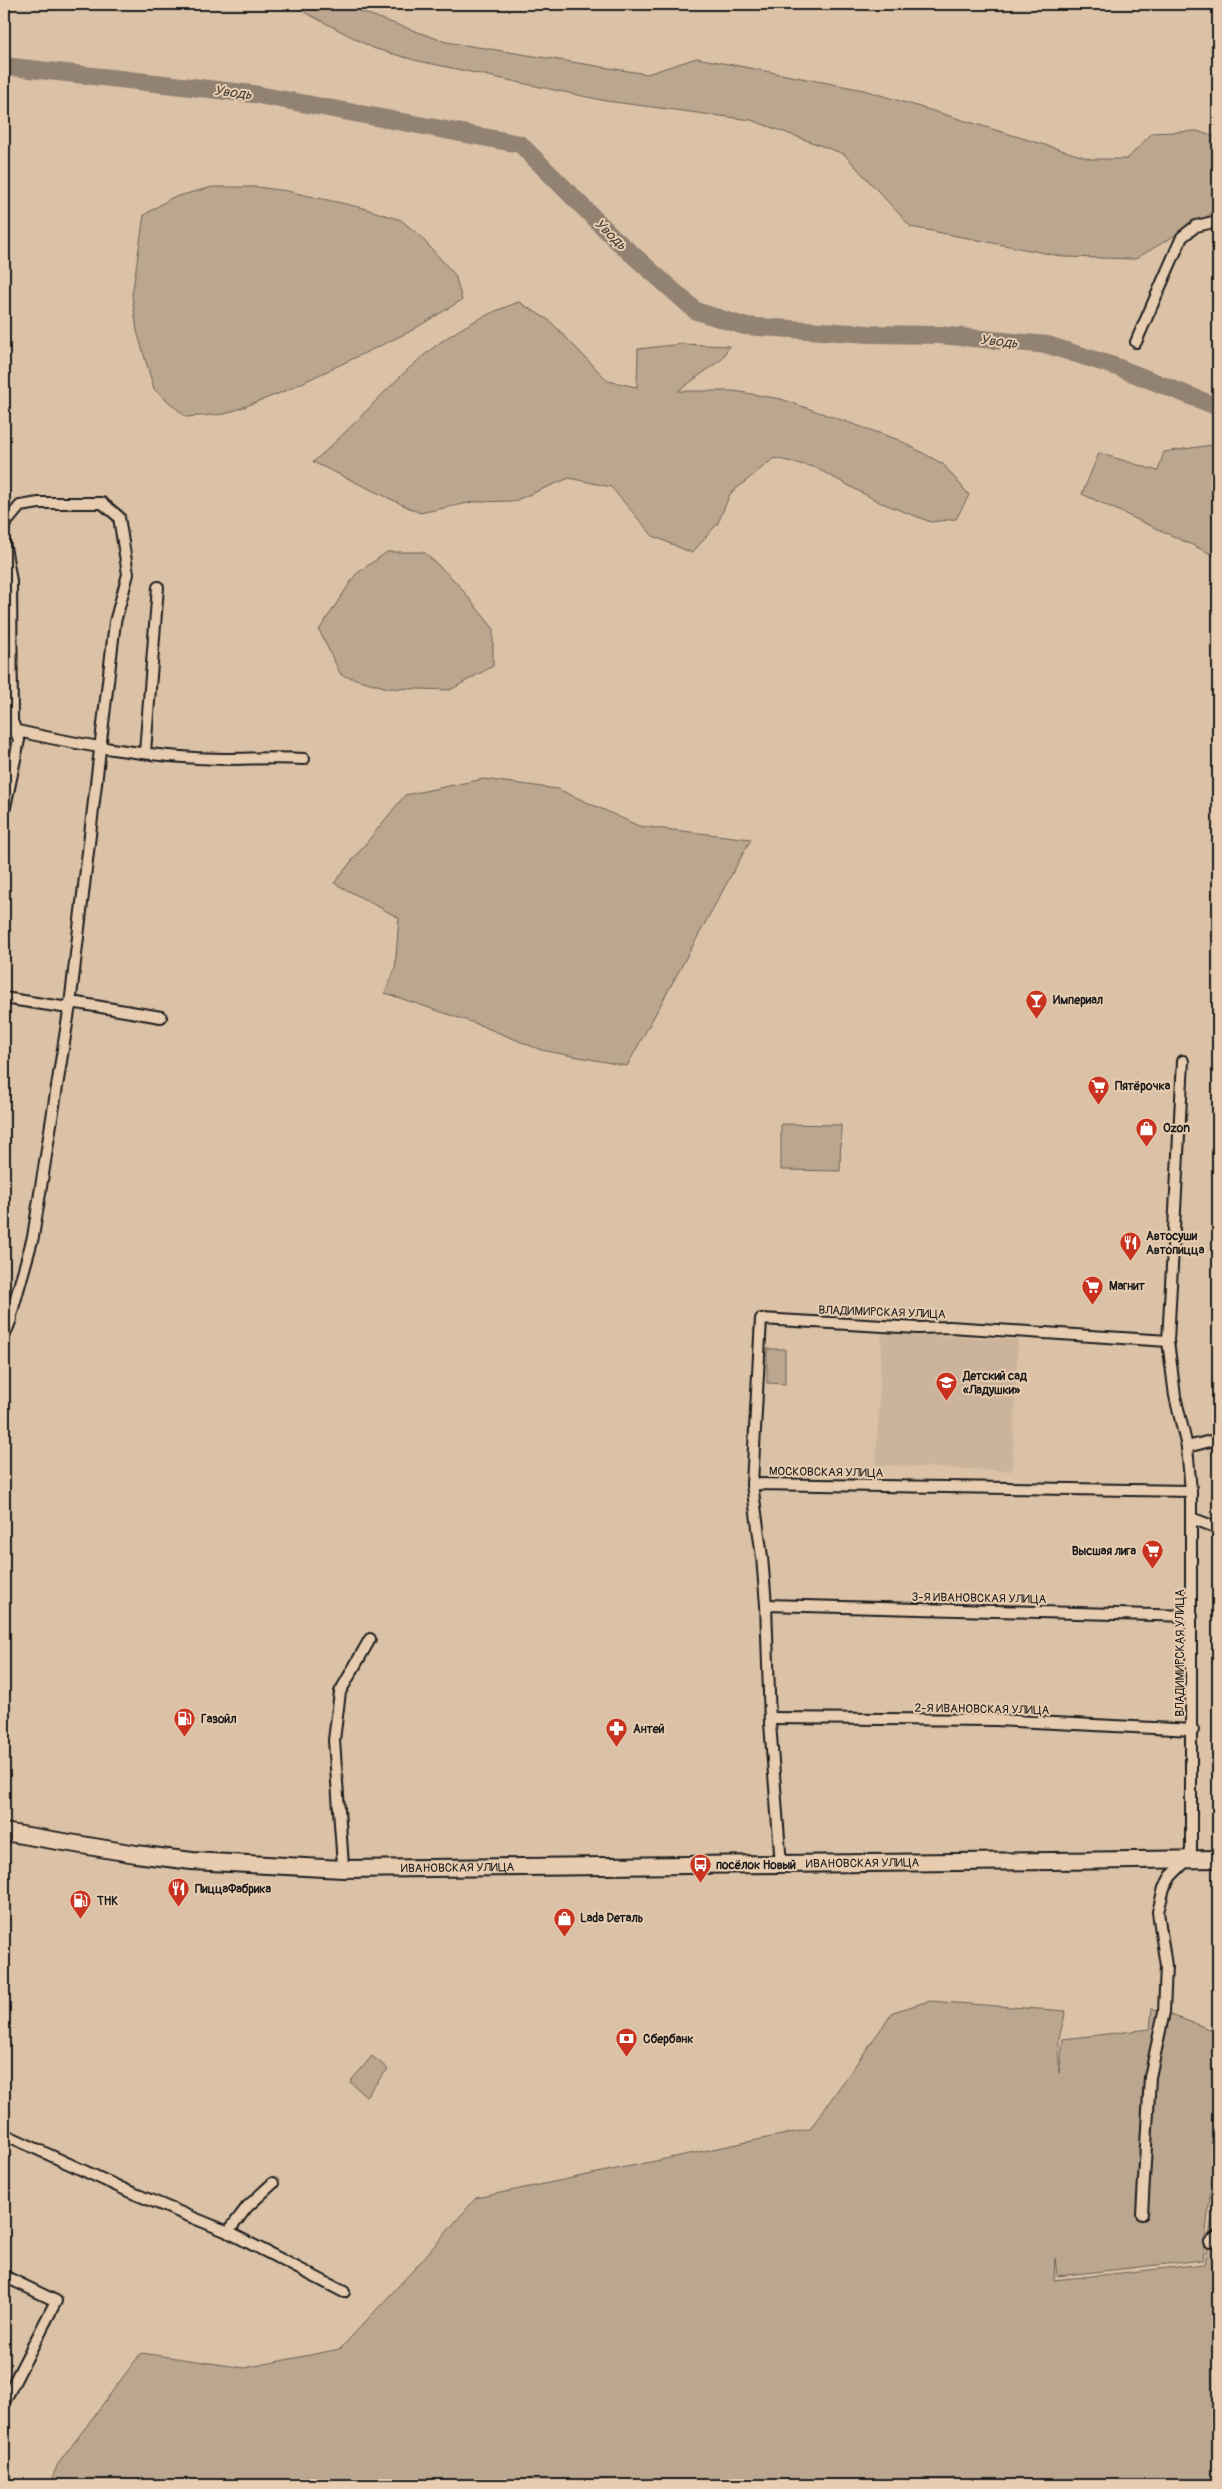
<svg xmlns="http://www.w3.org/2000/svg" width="1222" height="2489" font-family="Pangolin,sans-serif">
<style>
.built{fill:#cbb49b}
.green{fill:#bba68f;stroke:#6c6156}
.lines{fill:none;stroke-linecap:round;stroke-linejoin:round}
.river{stroke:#928272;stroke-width:18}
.minor-casing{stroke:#1c1c1c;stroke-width:14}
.tertiary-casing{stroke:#1c1c1c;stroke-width:16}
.primary-casing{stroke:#1c1c1c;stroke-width:20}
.minor{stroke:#e7ccaf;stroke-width:10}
.tertiary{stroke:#e7ccaf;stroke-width:12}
.primary{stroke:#e7ccaf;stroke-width:16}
.labels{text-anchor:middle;stroke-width:4;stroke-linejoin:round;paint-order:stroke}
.poi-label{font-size:12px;font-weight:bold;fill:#1c1c1c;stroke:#e7ccaf;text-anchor:start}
.street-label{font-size:12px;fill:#1c1c1c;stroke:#e7ccaf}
.water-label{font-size:14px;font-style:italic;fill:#45403a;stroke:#e7ccaf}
</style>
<rect width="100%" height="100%" fill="#dbc2a6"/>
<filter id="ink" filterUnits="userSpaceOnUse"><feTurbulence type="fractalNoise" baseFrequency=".02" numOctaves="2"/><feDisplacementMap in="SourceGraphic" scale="10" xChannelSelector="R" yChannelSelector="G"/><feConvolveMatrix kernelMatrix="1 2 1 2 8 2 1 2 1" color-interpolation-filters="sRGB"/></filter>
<g filter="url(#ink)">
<path class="built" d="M882,1333L1018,1340L1012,1471L876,1465Z"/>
<g class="green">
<path d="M289,4H348L359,11L446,42L647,74L697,58L864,90L1091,159H1127L1152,133L1197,131L1218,138V207L1208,216L1135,259L1065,257L911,227L844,154L751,120L606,101L414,60L373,48Z"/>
<path d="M212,187H257L287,191L363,208L401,220L420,236L455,275L462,300L409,332L283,392L225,414L186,417L154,389L137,331L132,295L144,215L171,198Z"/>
<path d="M519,302L550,321L608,381L637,387L638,349L682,344L729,346L722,359L678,391H734L781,399L899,440L943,464L969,495L956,519L931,522L879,502L814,467L774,458L730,494L718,523L692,553L653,536L611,487L569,478L514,501L473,502L420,513L313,462C352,429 384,389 423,356C451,332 484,314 519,302Z"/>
<path d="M1218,444V557L1082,494L1099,453L1158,471L1164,452Z"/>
<path d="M387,552H424L456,582L493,628V666L450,690L388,688L341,675L319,630L356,574Z"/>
<path d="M483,779L558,789L639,826L751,839L627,1066L541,1050L477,1024L385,993L395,969L399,918L334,883L405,795Z"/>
<path d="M781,1124L841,1125L840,1171L781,1170Z"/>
<path d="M767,1349H785V1384L767,1383Z"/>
<path d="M929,2001L1066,2011L1059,2038V2073L1063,2039L1150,2029L1152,2008L1218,2032V2123L1203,2260L1057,2276L1055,2258L1054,2280L1205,2264L1218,2177V2485H49L58,2464L141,2353L245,2368L340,2349L416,2267L476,2198L810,2129L893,2012Z"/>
<path d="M372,2056L388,2069L366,2096L350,2082Z"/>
</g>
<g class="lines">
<path class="river" d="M4,66L253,94L520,144L615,239L696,311L744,326L869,334L939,335L1048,345L1117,367L1218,407"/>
<defs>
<g id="minor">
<path d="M1136,342L1182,237L1196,226L1218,221"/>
<path d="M4,525L20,506L39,503H102L119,517L128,574L115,622L70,1005L33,1237L10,1319H4"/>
<path d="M4,541L11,581L12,721L19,740L4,812"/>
<path d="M4,728C75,744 150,758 224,759C250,759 277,757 304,759"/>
<path d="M145,752L158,587"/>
<path d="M4,998L62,1007L77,1003L161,1017"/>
<path d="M1187,1447L1218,1439"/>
<path d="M752,1484L761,1319L918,1328L950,1327L1168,1341"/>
<path d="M1191,1518L1218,1528"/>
<path d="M766,1605L1192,1616"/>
<path d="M770,1718L996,1720L1193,1730"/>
<path d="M343,1865L334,1740L340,1692L370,1639"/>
<path d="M781,1865L770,1723L766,1605L762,1557L752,1484L1191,1491"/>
<path d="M4,2134L128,2191L228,2232L344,2292"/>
<path d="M1142,2214L1150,2077L1164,2012L1166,1966L1158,1912L1164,1888L1171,1876L1188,1859L1191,1850V1491L1187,1447L1175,1396L1168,1341L1183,1061"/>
<path d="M228,2232L247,2207L273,2183"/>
<path d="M1210,2242L1218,2236"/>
<path d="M4,2276L56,2301L4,2402"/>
</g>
<path id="tertiary" d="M4,1334L10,1319"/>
<g id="primary">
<path id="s1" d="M4,1832L136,1854L192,1861L343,1869L1218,1859"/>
</g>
</defs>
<use href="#minor" class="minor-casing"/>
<use href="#tertiary" class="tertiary-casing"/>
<use href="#primary" class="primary-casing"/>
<use href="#minor" class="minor"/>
<use href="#tertiary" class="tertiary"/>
<use href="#primary" class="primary"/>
</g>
</g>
<defs>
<symbol id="bar-pin" viewBox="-11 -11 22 30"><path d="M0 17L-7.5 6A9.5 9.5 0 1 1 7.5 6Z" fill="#c8321e" stroke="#e7ccaf"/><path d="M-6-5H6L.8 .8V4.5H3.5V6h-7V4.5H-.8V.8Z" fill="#fff"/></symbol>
<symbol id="supermarket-pin" viewBox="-11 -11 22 30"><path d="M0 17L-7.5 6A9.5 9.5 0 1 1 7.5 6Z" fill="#c8321e" stroke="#e7ccaf"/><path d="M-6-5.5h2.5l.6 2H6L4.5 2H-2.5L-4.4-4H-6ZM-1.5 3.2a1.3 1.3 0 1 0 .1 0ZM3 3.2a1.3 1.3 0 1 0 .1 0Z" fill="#fff"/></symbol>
<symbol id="shop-pin" viewBox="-11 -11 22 30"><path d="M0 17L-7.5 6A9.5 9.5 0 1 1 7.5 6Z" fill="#c8321e" stroke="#e7ccaf"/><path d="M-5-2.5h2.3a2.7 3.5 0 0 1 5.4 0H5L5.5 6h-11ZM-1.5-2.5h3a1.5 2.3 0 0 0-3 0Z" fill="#fff"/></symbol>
<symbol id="restaurant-pin" viewBox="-11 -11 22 30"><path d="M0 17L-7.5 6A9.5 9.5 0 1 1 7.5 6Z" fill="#c8321e" stroke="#e7ccaf"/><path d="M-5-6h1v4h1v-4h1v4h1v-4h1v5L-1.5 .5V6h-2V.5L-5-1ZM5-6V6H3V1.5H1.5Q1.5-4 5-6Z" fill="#fff"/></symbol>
<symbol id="school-pin" viewBox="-11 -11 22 30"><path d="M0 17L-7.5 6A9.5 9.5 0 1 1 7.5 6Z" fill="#c8321e" stroke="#e7ccaf"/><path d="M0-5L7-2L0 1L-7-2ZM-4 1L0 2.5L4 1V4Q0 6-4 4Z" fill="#fff"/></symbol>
<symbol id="fuel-pin" viewBox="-11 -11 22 30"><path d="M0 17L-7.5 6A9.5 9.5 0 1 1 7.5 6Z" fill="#c8321e" stroke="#e7ccaf"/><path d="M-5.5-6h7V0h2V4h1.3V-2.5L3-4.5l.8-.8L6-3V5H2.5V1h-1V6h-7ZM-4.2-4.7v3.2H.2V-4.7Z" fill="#fff"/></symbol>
<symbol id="pharmacy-pin" viewBox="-11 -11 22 30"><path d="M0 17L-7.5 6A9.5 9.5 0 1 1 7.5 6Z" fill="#c8321e" stroke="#e7ccaf"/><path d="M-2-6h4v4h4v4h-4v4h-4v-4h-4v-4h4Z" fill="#fff"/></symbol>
<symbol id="bus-pin" viewBox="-11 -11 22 30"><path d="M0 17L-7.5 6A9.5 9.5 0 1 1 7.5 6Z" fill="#c8321e" stroke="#e7ccaf"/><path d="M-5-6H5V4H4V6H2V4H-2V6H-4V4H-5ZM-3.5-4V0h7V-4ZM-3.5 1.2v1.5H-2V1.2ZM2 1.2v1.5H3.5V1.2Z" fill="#fff"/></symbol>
<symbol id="bank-pin" viewBox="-11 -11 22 30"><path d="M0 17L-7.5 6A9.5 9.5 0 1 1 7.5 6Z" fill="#c8321e" stroke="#e7ccaf"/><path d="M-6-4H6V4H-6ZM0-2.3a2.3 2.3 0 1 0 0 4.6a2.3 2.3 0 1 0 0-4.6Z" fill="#fff"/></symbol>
</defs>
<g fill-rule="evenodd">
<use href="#bar-pin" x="1024" y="988" width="25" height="34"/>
<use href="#supermarket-pin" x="1086" y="1074" width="25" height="34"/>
<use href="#shop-pin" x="1134" y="1116" width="25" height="34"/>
<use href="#restaurant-pin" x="1118" y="1230" width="25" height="34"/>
<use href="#supermarket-pin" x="1080" y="1274" width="25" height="34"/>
<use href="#school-pin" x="934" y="1370" width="25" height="34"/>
<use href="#supermarket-pin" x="1140" y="1538" width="25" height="34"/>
<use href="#fuel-pin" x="172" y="1706" width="25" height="34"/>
<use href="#pharmacy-pin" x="604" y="1716" width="25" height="34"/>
<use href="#bus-pin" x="688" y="1852" width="25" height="34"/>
<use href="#restaurant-pin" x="166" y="1876" width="25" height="34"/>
<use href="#fuel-pin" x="68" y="1888" width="25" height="34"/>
<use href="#shop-pin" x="552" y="1906" width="25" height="34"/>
<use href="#bank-pin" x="614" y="2026" width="25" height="34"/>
</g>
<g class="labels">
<g class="poi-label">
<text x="1053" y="1004">Империал</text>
<text x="1115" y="1090">Пятёрочка</text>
<text x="1163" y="1132">Ozon</text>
<text x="1146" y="1240">Автосуши<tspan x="1146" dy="14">Автопицца</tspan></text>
<text x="1109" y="1290">Магнит</text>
<text x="963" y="1380">Детский сад<tspan x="963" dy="14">«Ладушки»</tspan></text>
<text x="1136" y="1555" text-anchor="end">Высшая лига</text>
<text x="201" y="1723">Газойл</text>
<text x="633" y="1733">Антей</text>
<text x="716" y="1869">посёлок Новый</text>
<text x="195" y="1893">ПиццаФабрика</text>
<text x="97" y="1905">ТНК</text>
<text x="580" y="1922">Lada Dеталь</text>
<text x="643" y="2043">Сбербанк</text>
</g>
<g class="street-label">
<text transform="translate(882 1312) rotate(2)" y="4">ВЛАДИМИРСКАЯ УЛИЦА</text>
<text transform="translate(826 1472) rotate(1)" y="4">МОСКОВСКАЯ УЛИЦА</text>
<text transform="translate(979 1598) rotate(1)" y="4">3-Я ИВАНОВСКАЯ УЛИЦА</text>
<text transform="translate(1180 1653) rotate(-90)" y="4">ВЛАДИМИРСКАЯ УЛИЦА</text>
<text transform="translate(982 1709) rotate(1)" y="4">2-Я ИВАНОВСКАЯ УЛИЦА</text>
<text dy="4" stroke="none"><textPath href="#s1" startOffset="861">ИВАНОВСКАЯ УЛИЦА</textPath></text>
<text dy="4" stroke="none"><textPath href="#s1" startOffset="456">ИВАНОВСКАЯ УЛИЦА</textPath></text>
</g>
<g class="water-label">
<text transform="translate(233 92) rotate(7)" y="5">Уводь</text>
<text transform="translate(611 234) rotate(44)" y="5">Уводь</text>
<text transform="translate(999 341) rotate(6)" y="5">Уводь</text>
</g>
</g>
<rect width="1222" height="2489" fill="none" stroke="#e7ccaf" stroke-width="20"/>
<rect x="10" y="10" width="1202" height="2469" fill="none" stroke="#1c1c1c" stroke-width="2" filter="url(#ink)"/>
</svg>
